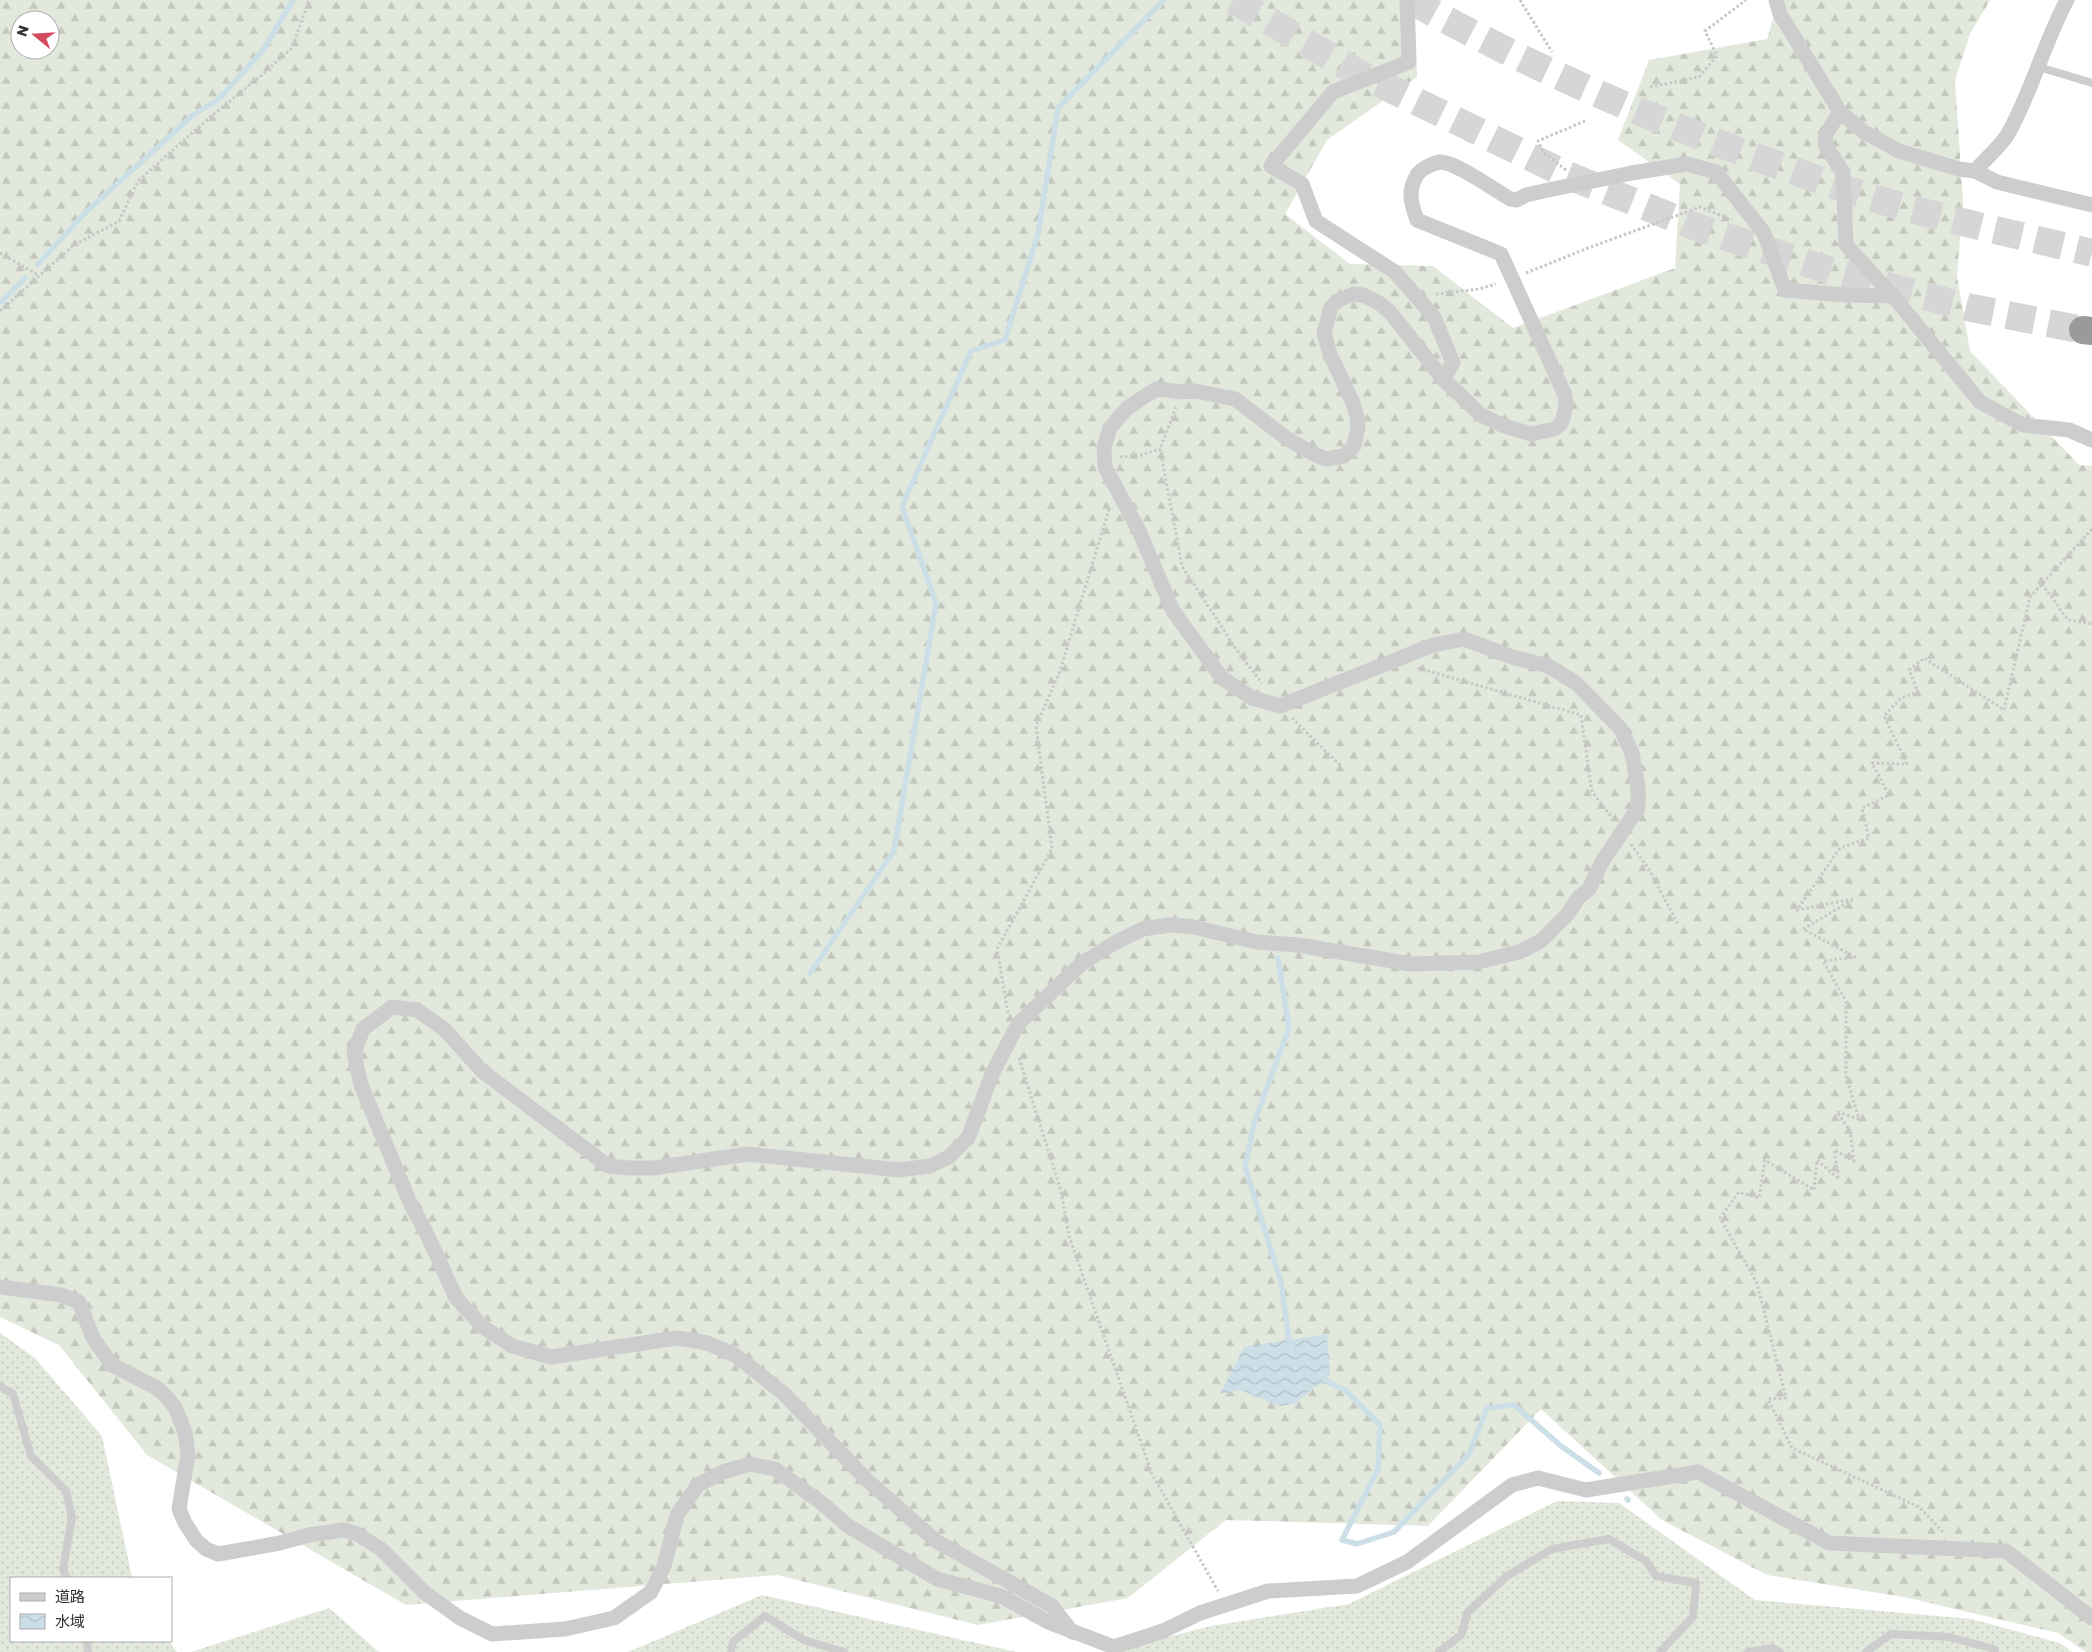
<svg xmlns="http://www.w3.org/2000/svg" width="2092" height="1652" font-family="'Golos Text','Noto Sans JP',sans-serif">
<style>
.grass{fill:url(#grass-dots)}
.forest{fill:url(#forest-firs);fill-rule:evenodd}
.water{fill:url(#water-waves)}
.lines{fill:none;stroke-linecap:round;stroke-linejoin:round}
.stream{stroke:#ccdfe7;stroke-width:5.5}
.highway-tunnel{stroke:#d6d6d6;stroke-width:28;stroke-dasharray:28 14;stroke-linecap:butt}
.path{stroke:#c7c7c7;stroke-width:3;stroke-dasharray:2.5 2.5;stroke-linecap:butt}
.lane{stroke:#cdcdcd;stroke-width:8}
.street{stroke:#cdcdcd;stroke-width:15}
.highway{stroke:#9a9a9a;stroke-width:28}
</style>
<defs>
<pattern id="grass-dots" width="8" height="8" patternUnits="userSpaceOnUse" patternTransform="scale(1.25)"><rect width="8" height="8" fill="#e3e8dd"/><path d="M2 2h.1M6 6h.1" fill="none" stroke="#c3c7be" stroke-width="1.8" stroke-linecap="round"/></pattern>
<pattern id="forest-firs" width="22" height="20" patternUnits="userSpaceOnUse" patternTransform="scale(1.25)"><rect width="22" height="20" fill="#e3e8dd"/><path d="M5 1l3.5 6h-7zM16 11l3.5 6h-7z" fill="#c3c7be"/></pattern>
<pattern id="water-waves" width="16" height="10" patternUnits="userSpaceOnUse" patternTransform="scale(1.25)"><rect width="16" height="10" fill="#ccdfe7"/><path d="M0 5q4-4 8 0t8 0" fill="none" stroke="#b0c0c7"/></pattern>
</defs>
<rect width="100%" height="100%" fill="#fff"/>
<g class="grass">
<path d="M0,1333L35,1358L102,1436L132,1578H11V1641H169L177,1652H0Z"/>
<path d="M1557,1501L1619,1503L1755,1600L1971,1619L2060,1643L2072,1652H1110L1211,1626L1349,1604Z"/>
<path d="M762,1595L1017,1652H628Z"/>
<path d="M329,1608L379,1652H191Z"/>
</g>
<path class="forest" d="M0,0H1414L1417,77L1327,140L1285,214L1350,264L1433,266L1513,328L1675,268L1680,184L1618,140L1649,60L1767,39L1779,0H1990L1970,34L1955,80L1963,201L1957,276L1970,351L2079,465L2092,466V1652H2086L2058,1633L1904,1597L1767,1575L1662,1520L1541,1409L1428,1526L1226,1520L1128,1598L978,1625L777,1575L406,1605L147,1455L59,1345L0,1317ZM20,20H50V50H20Z"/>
<path class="water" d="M1327,1334L1330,1374L1326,1381L1314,1387L1295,1404L1280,1406L1240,1390L1220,1394L1244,1347Z"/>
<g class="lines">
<g class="stream">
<path d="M38,264L85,213L193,115L219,99L264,49L293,0"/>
<path d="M1,302L25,278"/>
<path d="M1278,958L1289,1028L1254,1123L1245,1167L1281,1282L1289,1340L1293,1344"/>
<path d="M810,973L894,851L936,603L902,506L971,351L1005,340L1038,234L1058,108L1164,0"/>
<path d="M1322,1377L1326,1381L1345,1390L1380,1425L1378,1469L1342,1540L1357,1544L1394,1532L1469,1454L1487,1408L1514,1405L1561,1446L1599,1473"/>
<path d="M1627,1499L1628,1500"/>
</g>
<g class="highway-tunnel">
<path d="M1233,0L1360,74L1463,124L1567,175L1699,228L1837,273L1967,307L2083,330"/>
<path d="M1410,0C1519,61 1633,112 1750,155C1799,173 1848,191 1897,205C1962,223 2027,237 2092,253"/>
</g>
<g class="path">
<path d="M1520,0L1552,52"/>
<path d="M1650,87L1699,77L1717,56L1705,31L1746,0"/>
<path d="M1566,170L1543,152L1538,141L1585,121"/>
<path d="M0,253L38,275"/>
<path d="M1526,273L1588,248L1700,207L1732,220"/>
<path d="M1436,294L1479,289L1496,284"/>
<path d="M0,311L74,245L119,221L138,181L209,118L262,75L292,48L309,0"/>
<path d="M1176,407L1160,449L1182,566L1240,655L1262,683"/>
<path d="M1120,457L1141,455L1160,449"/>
<path d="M2042,584L2068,620L2092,624"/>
<path d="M1418,668L1581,715L1592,792L1613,819"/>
<path d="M1292,718L1340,765"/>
<path d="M1631,844L1648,868L1678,924"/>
<path d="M1008,1013L997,949L1052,849L1036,726L1060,671L1109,509"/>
<path d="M1019,1058L1061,1191L1069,1236L1152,1474L1218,1591"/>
<path d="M1943,1532L1919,1507L1792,1448L1768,1399L1786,1398L1757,1283L1720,1218L1739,1192L1759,1198L1765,1160L1814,1190L1817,1160L1839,1179L1834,1150L1854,1161L1850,1131L1837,1112L1859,1119L1846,1076V1001L1823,961L1855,957L1803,929L1854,899L1797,910L1840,848L1869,838L1862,808L1889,795L1872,763L1907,764L1884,716L1901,698L1918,692L1909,670L1924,658L2004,710L2030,597L2092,529"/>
</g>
<g class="lane">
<path d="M2039,67L2092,83"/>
<path d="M0,1386L13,1394L31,1456L66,1491L72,1517L63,1570L67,1578"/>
<path d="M87,1641L88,1652"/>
<path d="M731,1652L733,1642L765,1616L804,1640L844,1652"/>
<path d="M1439,1652L1461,1635L1468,1612L1507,1576L1552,1549L1609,1539L1646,1561L1656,1576L1696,1583L1693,1617L1660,1652"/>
<path d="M1748,1652L1773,1648L1780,1652"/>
<path d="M1866,1652L1891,1634L1949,1637L1994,1649L1995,1652"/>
</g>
<g class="street">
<path d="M1407,0L1409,62L1333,92L1271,166L1302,184L1316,221L1395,272L1434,317L1453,363L1443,379"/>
<path d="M1776,0L1780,14L1840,112L1864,132L1899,151L1959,169L1975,171L1997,182L2092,205"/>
<path d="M1840,112L1826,134L1825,145L1843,172L1846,245L1893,296L1980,402L2023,425L2069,430L2092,440"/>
<path d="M1975,171C1985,159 2000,147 2008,134C2032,91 2044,43 2067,0"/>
<path d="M0,1287L61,1295L79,1302L93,1338L112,1365L159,1389L175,1407L185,1432L188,1454L179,1509L185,1523L196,1540L206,1549L218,1554L280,1543L309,1535L344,1530L357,1534L381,1549L425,1593L460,1618L492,1634L565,1629L614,1618L651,1592L664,1566L677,1515L698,1485L723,1472L750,1464L775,1469L823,1504L848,1526L937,1579L1001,1596L1048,1622L1114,1647L1163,1631L1200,1613L1268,1591L1357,1586L1407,1562L1512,1485L1538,1478L1586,1490L1698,1472L1829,1543L2006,1551L2092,1618"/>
<path d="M1072,1632L1052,1606L936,1541L867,1480L783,1393L735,1355L707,1343L677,1338L551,1357L512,1346L483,1327L456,1298L426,1232L411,1205L361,1085L354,1053L363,1029L392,1007L417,1010L444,1029L482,1071L608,1166L629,1168H653L748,1154L899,1170L930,1166L949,1157L968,1138L993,1072L1018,1024L1081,964L1116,942L1143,929L1168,925L1189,926L1257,942L1298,945L1411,964L1478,962L1519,952L1541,941L1567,915L1579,897L1589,889L1602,862L1638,808V787L1632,753L1620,728L1576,683L1548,666L1512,657L1464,639L1433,645L1280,706L1252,698L1222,678L1173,611L1139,531L1105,467L1104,447L1110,428L1127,408L1156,389L1182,392L1195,391L1235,399L1286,438L1312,453L1326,459L1344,456L1354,446L1358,427L1357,417L1353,403L1330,354L1324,333L1331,307L1337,301L1353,294L1363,295L1379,303L1390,312L1443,379L1481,415L1504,426L1531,434L1554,429L1561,424L1564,415L1566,405L1565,395L1501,254L1417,220C1411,203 1407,192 1417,175C1421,169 1433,163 1440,162C1456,162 1495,190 1510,199L1517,200L1526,195L1553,189L1632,173L1687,164L1716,172L1764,233L1785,290L1845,295L1893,296"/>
</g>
<path class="highway" d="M2083,330L2092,331"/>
</g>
<rect x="10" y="1577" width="162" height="65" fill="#ffffff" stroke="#adadad"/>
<rect x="20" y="1593" width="25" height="8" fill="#cdcdcd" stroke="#adadad"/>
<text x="55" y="1602" font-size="15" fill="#333333">道路</text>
<rect x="20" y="1614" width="25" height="15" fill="url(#water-waves)" stroke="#adadad"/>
<text x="55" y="1627" font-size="15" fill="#333333">水域</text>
<g transform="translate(35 35) rotate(288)"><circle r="24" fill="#ffffff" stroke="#adadad"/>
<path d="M0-4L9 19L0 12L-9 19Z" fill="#d44a5f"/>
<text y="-8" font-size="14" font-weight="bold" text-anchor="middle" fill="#333333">N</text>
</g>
</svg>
